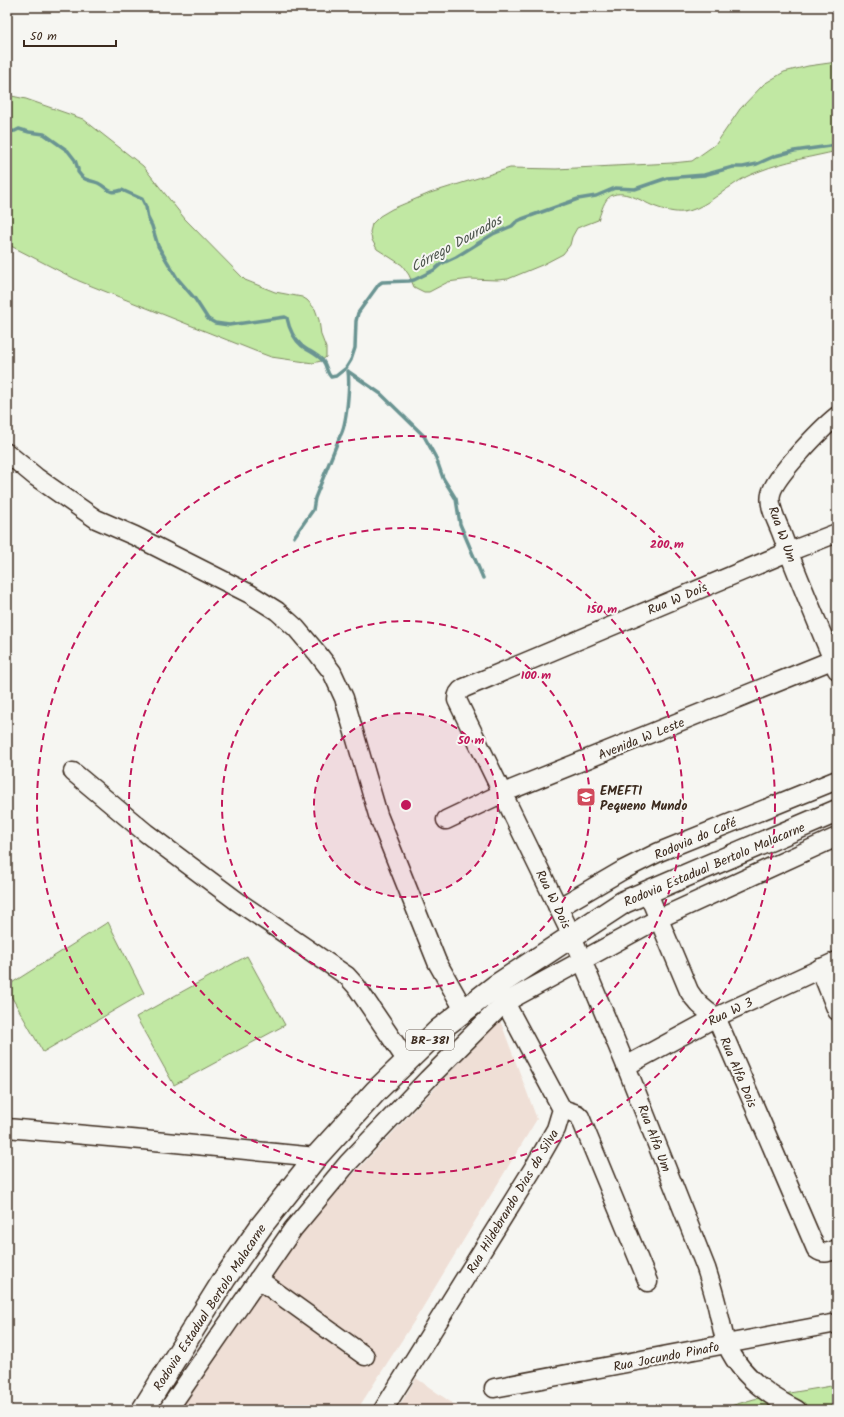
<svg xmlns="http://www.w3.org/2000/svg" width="844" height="1417" font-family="Kalam,sans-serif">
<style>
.built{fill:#efdfd6}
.green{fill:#c1e8a3;stroke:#7e8960}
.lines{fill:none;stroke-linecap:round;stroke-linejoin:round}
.stream{stroke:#6a9492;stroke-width:3.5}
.minor-casing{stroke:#3b2a1e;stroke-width:21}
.major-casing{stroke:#3b2a1e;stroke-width:25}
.minor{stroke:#f6f6f2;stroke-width:18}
.major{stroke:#f6f6f2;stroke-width:22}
.ring{fill:none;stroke:#c2185b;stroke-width:2;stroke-dasharray:7 5}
.labels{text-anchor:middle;stroke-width:4;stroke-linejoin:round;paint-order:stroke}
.shield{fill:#f6f6f2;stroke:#73675e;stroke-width:1}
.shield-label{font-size:12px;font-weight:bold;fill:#3b2a1e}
.street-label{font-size:13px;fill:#3b2a1e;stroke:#f6f6f2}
.poi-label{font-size:13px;font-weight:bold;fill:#3b2a1e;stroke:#f6f6f2;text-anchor:start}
.water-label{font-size:14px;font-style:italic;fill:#4e564e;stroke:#f6f6f2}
.centre{fill:#c2185b;stroke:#f6f6f2;stroke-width:2}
.ring-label{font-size:12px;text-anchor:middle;font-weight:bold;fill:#c2185b;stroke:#f6f6f2;stroke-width:4;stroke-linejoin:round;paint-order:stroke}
</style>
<rect width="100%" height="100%" fill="#f6f6f2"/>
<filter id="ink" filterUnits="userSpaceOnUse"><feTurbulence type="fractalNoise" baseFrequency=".025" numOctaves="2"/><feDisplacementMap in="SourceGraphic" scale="8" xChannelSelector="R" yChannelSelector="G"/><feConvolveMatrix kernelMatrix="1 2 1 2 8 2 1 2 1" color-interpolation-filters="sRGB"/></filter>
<g filter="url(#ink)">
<g class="built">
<path d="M500,1020L537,1119L420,1312L357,1410H175L304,1226Z"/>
<path d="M416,1378L462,1410H397Z"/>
</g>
<g class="green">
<path d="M837,62V151C812,157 785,161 760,171C751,174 741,179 733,185C718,194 702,210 683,212C675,213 664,210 656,207C644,203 621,186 608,198C603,203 601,213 598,220L577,228L572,237L570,245L563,254L542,265L508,279L497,280L470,279L448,282L429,292H424L414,287L409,275L402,265L377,249L372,240L370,232L372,224L380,216L392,209L430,193L510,168L556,169L672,163L692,161L716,144L740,109L764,84L784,72L808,66Z"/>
<path d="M7,95L26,99L83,119L143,166L185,219L245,280L275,292L302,297L307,300L315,309L319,320L321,335L326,348V357L321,361L313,363L271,357L255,351L79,281L7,244Z"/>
<path d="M108,922L144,993L43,1052L7,989V986Z"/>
<path d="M247,956L285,1025L174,1085L136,1017Z"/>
<path d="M837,1385V1410H717L754,1399Z"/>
</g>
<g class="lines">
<g class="stream">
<path d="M7,132L15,131L19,129L29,132L44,134L68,151L75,160L78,169V172C85,182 88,179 98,183C108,188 108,195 122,190L142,199L146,207L148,218L152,226L158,246L177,278L195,299L208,319L215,323L229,325L285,317L287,318C289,328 294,339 302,346C308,351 317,354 323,361C327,366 326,372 331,377L336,376L346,368L351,360L355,348L356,321L358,313L379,284L382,282L409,281L414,280L434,270L441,264L456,257L493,234L512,226L516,222L522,219L578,199L596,196L615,188L635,189L667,178L704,175L733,167H743L757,164L775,156L794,151L837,145"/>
<path d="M349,372L381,394L424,436L436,458L443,478L456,499L460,524L483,578"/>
<path d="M294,537L313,510L315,498L340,436C347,425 350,384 348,371"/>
</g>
<defs>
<g id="minor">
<path d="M837,416C822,428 774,477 771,494C768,506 777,521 781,532C798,578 818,624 837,670"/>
<path d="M7,453L36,477L96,519L135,536L250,594L277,611L296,628L318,654L332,672L344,698L378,815L437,962L464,1010"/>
<path d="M73,772L146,833L237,901L347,976L356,986L407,1061"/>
<path d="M446,820L503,793L837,658"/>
<path d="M647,891L689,991C696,1003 704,1010 716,1017L816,1249C824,1255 829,1252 837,1249"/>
<path d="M558,908L623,870L659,852L837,780"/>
<path d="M820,968L837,1011"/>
<path d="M626,1066L716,1017L837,961"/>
<path d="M562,1109L577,1114L580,1117L648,1282"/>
<path d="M7,1128L165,1142L316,1157"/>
<path d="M258,1279L365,1356"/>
<path d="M494,1388L837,1323"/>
<path d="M168,1410L293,1229L348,1163L428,1079L504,1003L658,919L837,837"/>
<path d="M383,1410L536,1164L556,1129L562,1109L500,993"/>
<path d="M797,1410C769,1396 740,1375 727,1345C723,1336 722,1325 719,1315C716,1299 711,1284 706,1268L626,1066L572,936L457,700C457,694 459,691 464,688L788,552L837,533"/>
</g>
<path id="major" d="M143,1410L225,1278L262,1225L316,1157L376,1091L439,1030L496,986L624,902L837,811"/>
</defs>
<use href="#minor" class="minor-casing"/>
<use href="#major" class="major-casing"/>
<use href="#minor" class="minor"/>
<use href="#major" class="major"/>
</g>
</g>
<circle cx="406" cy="805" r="92" fill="#c2185b" fill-opacity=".12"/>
<g class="ring">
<circle cx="406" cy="805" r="92"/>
<circle cx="406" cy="805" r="184"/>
<circle cx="406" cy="805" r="277"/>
<circle cx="406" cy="805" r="369"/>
</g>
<defs>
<symbol id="school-square" viewBox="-11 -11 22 22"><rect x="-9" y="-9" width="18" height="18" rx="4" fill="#d1495b" stroke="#f6f6f2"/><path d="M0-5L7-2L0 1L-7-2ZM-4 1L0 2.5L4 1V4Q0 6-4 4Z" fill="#fff"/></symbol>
</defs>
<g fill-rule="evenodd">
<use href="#school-square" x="575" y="786" width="22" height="22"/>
</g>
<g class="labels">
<rect class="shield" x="406" y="1030" width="48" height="20" rx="3"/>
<g class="shield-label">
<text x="430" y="1044">BR-381</text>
</g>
<g class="street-label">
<text transform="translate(783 534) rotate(70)" y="5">Rua W Um</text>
<text transform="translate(677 598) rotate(-23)" y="5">Rua W Dois</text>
<text transform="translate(641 738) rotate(-22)" y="5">Avenida W Leste</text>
<text transform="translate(695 838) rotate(-23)" y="5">Rodovia do Café</text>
<text transform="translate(714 864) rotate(-23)" y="5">Rodovia Estadual Bertolo Malacarne</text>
<text transform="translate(554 899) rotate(64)" y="5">Rua W Dois</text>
<text transform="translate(730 1011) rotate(-26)" y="5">Rua W 3</text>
<text transform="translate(739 1072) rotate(67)" y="5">Rua Alfa Dois</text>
<text transform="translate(655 1138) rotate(69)" y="5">Rua Alfa Um</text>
<text transform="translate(512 1201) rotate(-59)" y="5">Rua Hildebrando Dias da Silva</text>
<text transform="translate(209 1307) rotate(-57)" y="5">Rodovia Estadual Bertolo Malacarne</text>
<text transform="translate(666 1356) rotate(-11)" y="5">Rua Jocundo Pinafo</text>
</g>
<g class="poi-label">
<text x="600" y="795">EMEFTI<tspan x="600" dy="15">Pequeno Mundo</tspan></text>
</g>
<g class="water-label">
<text transform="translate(456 243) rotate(-29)" y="5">Córrego Dourados</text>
</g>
</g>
<circle cx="406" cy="805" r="6" class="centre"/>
<g class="ring-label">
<text x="667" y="548">200 m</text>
<text x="602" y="613">150 m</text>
<text x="536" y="679">100 m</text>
<text x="471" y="744">50 m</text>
</g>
<rect width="844" height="1417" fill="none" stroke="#f6f6f2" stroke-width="24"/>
<rect x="12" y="12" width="820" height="1393" fill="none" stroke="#3b2a1e" stroke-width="1.5" filter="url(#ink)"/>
<path d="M24 40v6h92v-6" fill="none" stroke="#3b2a1e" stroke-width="2"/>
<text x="30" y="40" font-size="12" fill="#3b2a1e" stroke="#f6f6f2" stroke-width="3" paint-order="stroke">50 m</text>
</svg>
